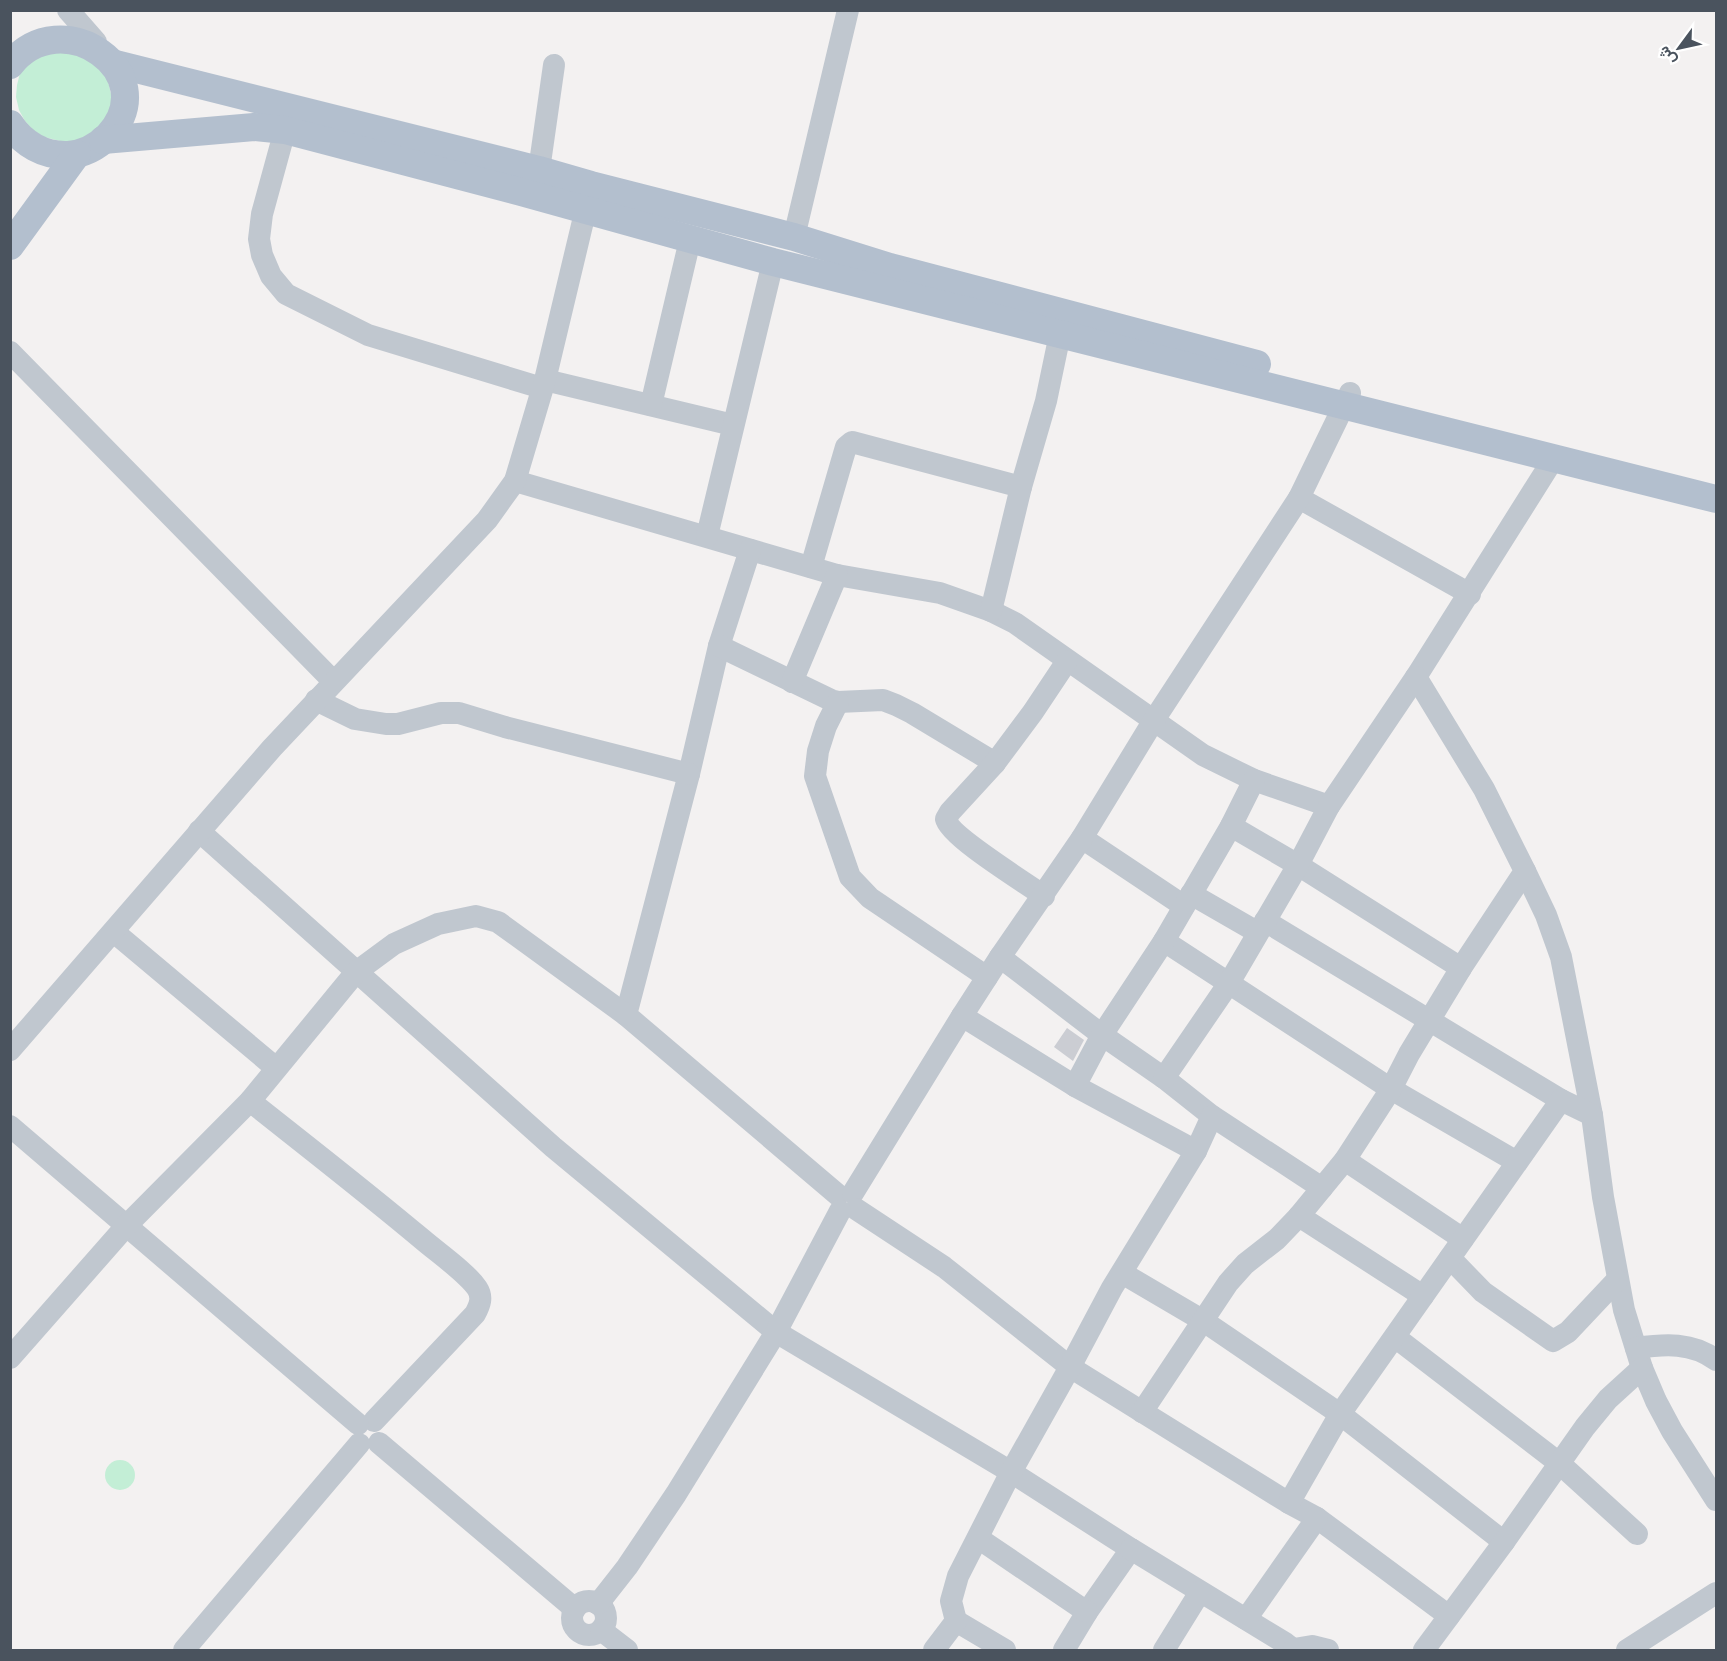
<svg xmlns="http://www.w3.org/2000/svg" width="1727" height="1661" font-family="'Sofia Sans Condensed',Vazirmatn,sans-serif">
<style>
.green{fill:#c3eed6}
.building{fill:#cbcdd3}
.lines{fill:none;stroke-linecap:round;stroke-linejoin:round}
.minor{stroke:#c0c7cf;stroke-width:22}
.major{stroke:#b3bfce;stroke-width:28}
</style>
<rect width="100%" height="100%" fill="#f3f1f1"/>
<g class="green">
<path d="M46,47L103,60L114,107L92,136L68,143L44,137L33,130L25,121L19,110L16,97L17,85L20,73Z"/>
<circle cx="120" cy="1475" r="15"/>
</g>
<path class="building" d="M1067,1028L1084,1040L1073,1061L1054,1047Z"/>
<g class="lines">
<g class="minor">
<path d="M68,10L96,42"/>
<path d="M285,130L262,214L259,239L262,255L271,276L286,294L368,335L542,388"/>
<path d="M539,170L554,65"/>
<path d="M794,237L848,10"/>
<path d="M10,352L333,681"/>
<path d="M545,380L733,425"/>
<path d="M651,405L690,240"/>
<path d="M515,481L837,575L940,593L991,611L1015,623L1203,755L1254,780L1329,806"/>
<path d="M1299,498L1470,594"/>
<path d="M707,536L773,262"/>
<path d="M750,550L719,646L689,774L626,1015L838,1195"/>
<path d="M811,567L843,457L846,447L852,442L1021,487"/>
<path d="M991,611L1021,487L1046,401L1060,334"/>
<path d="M719,646L831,700L838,702L883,700L896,705L912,713L995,763"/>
<path d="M792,682L837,575"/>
<path d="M316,700L355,719L386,724H398L441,713H459L505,727L689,774"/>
<path d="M838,702L826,726L818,751L815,776L850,877L870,898L987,977"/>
<path d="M1231,826L1298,865L1461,968"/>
<path d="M199,831L553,1147L776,1332L1011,1472L1131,1549L1087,1612L1064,1650"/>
<path d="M1082,838L1184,906"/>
<path d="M1525,871L1546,915L1561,957L1592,1115L1603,1197L1624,1310L1642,1368L1656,1401L1672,1431L1716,1500"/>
<path d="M1191,894L1257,932"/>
<path d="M1044,896C1026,883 949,836 946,819L950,812L995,763L1033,712L1067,661"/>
<path d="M1265,921L1561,1100"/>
<path d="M114,932L276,1068"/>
<path d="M1164,941L1391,1089L1517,1162"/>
<path d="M1000,957L1102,1035L1164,1078L1212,1116L1322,1188"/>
<path d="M962,1016L1075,1086L1196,1151"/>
<path d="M10,1050L272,748L487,520L515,481L545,380L589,196"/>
<path d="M1164,1078L1229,983L1298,865L1329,806L1416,677L1554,458"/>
<path d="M1075,1086L1102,1035L1164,941L1231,826L1254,780"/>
<path d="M250,1101C308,1147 366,1192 422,1239C437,1252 467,1273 477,1288C483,1297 480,1305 475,1314L374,1421"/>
<path d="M10,1126L358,1424"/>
<path d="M1345,1160L1463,1239"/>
<path d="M853,1193L962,1016L1000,957L1082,838L1154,720L1299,498L1350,393"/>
<path d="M856,1209L944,1267L1070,1367L1289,1503L1317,1518L1449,1616"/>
<path d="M1299,1216L1423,1296"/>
<path d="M1450,1258L1483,1292L1553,1341L1568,1332L1617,1280"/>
<path d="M1122,1273L1202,1320L1340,1414L1504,1542"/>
<path d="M1395,1337L1559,1463L1637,1534"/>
<path d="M1636,1348C1665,1344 1692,1342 1716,1360"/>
<path d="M10,1358L127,1225L250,1101L356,972L394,944L438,924L476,916L498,922L626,1015"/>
<path d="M1142,1412L1228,1283L1245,1264L1277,1239L1299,1216L1345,1160L1391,1089L1409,1054L1461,968L1525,871L1484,789L1416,677"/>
<path d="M379,1443L575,1609"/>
<path d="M1289,1503L1340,1414L1561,1100L1592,1115"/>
<path d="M978,1538L1087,1612"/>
<path d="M1131,1549L1285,1643L1294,1650"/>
<circle cx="589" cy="1618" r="17"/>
<path d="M598,1604L627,1567L676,1494L776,1332L840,1211"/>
<path d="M1246,1619L1317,1518"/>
<path d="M956,1621L1005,1650"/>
<path d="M601,1630L627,1650"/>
<path d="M1294,1649L1312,1646L1328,1650"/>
<path d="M184,1650L359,1444"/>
<path d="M934,1650L956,1621L951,1601L958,1576L1011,1472L1070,1367L1112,1288L1196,1151L1212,1116"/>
<path d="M1164,1650L1200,1592"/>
<path d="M1424,1650L1504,1542L1585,1427L1608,1399L1642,1368"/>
<path d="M1627,1650L1716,1593"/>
</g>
<g class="major">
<path d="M116,64L539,170L591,185L794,237L890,267L1257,364"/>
<path d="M10,65C61,0 166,73 108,136C97,147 83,154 68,155C44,156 23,144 10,124"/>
<path d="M103,140L254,127L285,130L521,192L773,262L1716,499"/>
<path d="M10,246L77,154"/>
</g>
</g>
<rect width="1727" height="1661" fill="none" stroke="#4a535e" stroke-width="24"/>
<g transform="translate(1679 48) rotate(237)" stroke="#ffffff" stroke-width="4.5" paint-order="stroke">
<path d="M0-4.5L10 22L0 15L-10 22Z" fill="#4a535e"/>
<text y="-9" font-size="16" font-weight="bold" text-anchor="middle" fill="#4a535e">ش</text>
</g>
</svg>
